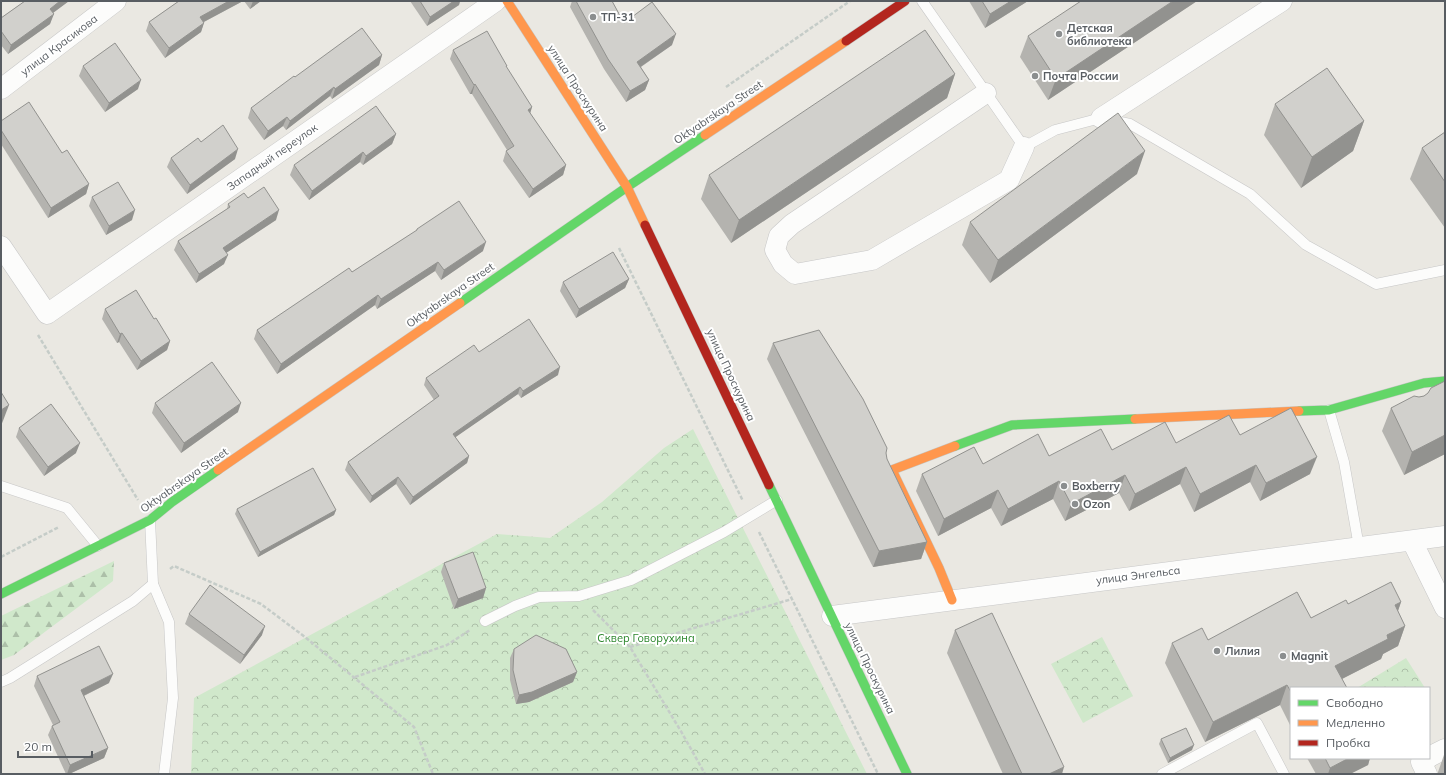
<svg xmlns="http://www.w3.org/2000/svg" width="1446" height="775" font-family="Mulish,sans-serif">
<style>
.forest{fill:url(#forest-firs)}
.park{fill:url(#park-crowns)}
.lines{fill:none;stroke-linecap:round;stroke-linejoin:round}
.lane-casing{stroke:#c7c7c7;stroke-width:11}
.street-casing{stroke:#c7c7c7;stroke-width:21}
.fast-casing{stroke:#c5c6c4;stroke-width:10}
.slow-casing{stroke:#c5c6c4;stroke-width:10}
.jam-casing{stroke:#c5c6c4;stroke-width:10}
.path{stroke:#c5ccc8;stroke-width:2.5;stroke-dasharray:4 2;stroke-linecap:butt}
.lane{stroke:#fcfcfb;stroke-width:10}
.street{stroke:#fcfcfb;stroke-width:20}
.fast{stroke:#63d668;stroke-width:9}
.slow{stroke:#ff974d;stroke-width:9}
.jam{stroke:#b3261e;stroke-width:9}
.wall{fill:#b4b3af}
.shaded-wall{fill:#92928f}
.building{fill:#d1d0cc;stroke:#92928f}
.poi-dot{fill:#8b8e8f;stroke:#fff;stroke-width:1.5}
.labels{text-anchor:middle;stroke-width:4;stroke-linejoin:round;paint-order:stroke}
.poi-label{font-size:11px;font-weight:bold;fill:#585d62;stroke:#fff;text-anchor:start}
.street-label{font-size:11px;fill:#585d62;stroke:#fff}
.park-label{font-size:11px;fill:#2c872d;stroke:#fff}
</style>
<defs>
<pattern id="forest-firs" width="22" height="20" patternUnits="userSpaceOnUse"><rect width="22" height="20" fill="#d0e8cb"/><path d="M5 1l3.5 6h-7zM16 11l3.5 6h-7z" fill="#acbfa8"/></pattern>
<pattern id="park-crowns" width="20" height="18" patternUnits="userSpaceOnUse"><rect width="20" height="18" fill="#d0e8cb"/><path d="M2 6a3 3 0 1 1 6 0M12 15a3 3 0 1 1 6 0" fill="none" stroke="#acbfa8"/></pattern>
</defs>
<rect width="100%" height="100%" fill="#eae8e2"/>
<path class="forest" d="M114,561L113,581L14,655L1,660V616Z"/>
<g class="park">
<path d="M693,429L867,774H191L194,698L497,534L550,538L602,502L664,448Z"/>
<path d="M1102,637L1133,696L1083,723L1051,664Z"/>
<path d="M1406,658L1425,688H1357Z"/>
</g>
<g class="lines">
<defs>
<g id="lane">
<path d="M922,1L1024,147L1055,130L1101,118L1130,124L1250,194L1306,245L1376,284L1445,270"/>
<path d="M1329,410L1344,462L1359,547"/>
<path d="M1,486L67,508L98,546"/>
<path d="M150,520L153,584L169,622L173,698L164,774"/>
<path d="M485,621L515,606L539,597L579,596L631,580L724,532L777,500"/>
<path d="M1,682L10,678L133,601L153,584"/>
<path d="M1162,774L1257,723L1284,774"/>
</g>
<g id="street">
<path d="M1,89L116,1"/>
<path d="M986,93L792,224L779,236L775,250L783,264L795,274L872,260L1009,180L1024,147"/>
<path d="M1101,118L1282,1"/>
<path d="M1,246L47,314L496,1"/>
<path d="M1412,541L1445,608"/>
<path d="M832,616L1445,536"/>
<path d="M1429,757L1445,749"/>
<path d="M1427,774L1421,762L1428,758"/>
</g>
<g id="fast">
<path d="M460,303L627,187L705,135"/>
<path d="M1299,411L1329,410L1424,383L1445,381"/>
<path d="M955,446L1012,425L1135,419"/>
<path d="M769,485L907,774"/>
<path d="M1,594L150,520L172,502L218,470"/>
</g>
<g id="slow">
<path d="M507,1L627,187L645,225"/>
<path d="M705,135L846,41"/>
<path d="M1135,419L1299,411"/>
<path d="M218,470L460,303"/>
<path d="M952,600L939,568L892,470L955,446"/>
</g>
<g id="jam">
<path d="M846,41L905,1"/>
<path d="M645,225L769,485"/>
</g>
</defs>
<use href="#lane" class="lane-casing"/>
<use href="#street" class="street-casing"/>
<use href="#fast" class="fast-casing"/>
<use href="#slow" class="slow-casing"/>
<use href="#jam" class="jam-casing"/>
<g class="path">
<path d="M726,87L850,1"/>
<path d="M619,248L743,501"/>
<path d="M38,335L138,500"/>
<path d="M759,532L878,774"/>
<path d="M1,557L59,527"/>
<path d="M170,569L174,566L261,604L305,637L414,727L433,774"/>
<path d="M593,610L630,647L682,733L705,774"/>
<path d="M630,647L792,599"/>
<path d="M355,677L447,645L470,630"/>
</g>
<use href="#lane" class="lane"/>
<use href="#street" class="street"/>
<use href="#fast" class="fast"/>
<use href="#slow" class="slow"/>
<use href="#jam" class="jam"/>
</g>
<g class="wall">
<path d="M25,1H69L53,13L50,24L8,54L1,45V18Z"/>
<path d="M179,1H243L204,22L201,32L165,58L146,31L149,22Z"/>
<path d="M244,1H261L250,9Z"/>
<path d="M410,1H460L459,5L427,26Z"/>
<path d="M572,1H612L624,23L672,45L641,67L649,80L645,90L626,102L604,69L570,7Z"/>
<path d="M969,1H1028L985,28Z"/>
<path d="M1197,1L1048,100L1020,57L1028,36Z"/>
<path d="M453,50L506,67L532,107L530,113L566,165L563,175L529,198L503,161L506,151L507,150L472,94H470L450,59Z"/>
<path d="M382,55L379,65L332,99L330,96L286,130L283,126L264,140L248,118L251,108L295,77Z"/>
<path d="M83,66L138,89L105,112L79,76Z"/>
<path d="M955,74L947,98L731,243L701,199L709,175Z"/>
<path d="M1275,104L1364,121L1353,151L1301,188L1264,135Z"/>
<path d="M1,121L62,153L89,184L86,194L48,218L1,144Z"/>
<path d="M1445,132V228L1410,179L1422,148Z"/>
<path d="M396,134L392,144L363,165L360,162L309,200L290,175L294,165Z"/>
<path d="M201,142L235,159L187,194L167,167L171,158Z"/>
<path d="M1137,174L990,283L962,245L970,222Z"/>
<path d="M92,197L132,220L106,235L89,206Z"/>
<path d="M248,198L276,220L226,253L224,264L196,283L174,250L178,241L227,209L228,204Z"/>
<path d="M417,229L483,251L441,280L435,271L377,309L375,305L277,374L254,339L257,330L352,272L416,231Z"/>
<path d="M629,279L625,288L576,318L560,291L563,282Z"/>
<path d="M105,309L154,319L170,341L167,350L137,370L119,342L117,343L102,319Z"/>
<path d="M773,343L887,459L927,542L921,559L873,567L767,359Z"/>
<path d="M479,352L558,375L521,398L518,394L455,437L469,456L467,463L410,505L396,484L370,503L345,470L348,462L434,400L424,385L426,378Z"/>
<path d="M1445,381V454L1404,475L1382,431L1391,408L1419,397L1424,396Z"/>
<path d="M155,403L238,412L181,453L152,413Z"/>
<path d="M19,428L76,453L44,476L16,437Z"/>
<path d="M1240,435L1310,474L1260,501L1250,482L1194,512L1180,484L1129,511L1119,493L1065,521L1053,499L1001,526L991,508L938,536L916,491L922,474L983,464L1176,443Z"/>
<path d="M237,509L336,510L334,515L258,557L235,514Z"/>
<path d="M444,563L486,588L483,598L454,609L441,572Z"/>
<path d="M1401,602L1398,611L1405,626L1398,646L1383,654L1381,659L1342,679L1291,688V727L1280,705L1205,742L1165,663L1172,643L1208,640L1311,618L1348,604Z"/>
<path d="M189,614L262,635L240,664L185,624Z"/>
<path d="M955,630L1062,774H1003L947,653Z"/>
<path d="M514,649L577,672L573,682L529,702L516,704L510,680V658Z"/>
<path d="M37,676L109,683L84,696L108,748L104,758L69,774H66L48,735L52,726L53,725L34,686Z"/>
<path d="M1161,739L1192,750L1168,763L1159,744Z"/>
<path d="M1445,752V774H1438V772Z"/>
<path d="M1307,758H1370L1368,765L1350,774H1316Z"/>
</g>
<g class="shaded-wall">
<path d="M60,1H69L46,18L50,9Z"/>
<path d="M229,1H243L196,26L200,17Z"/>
<path d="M253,1H261L250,9Z"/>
<path d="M454,1H460L459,5L427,26L430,17Z"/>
<path d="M1011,1H1028L985,28L990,14Z"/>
<path d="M1173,1H1197L1048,100L1056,79Z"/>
<path d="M54,14L50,24L8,54L11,45Z"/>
<path d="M204,23L201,32L165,58L169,48Z"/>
<path d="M676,34L672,45L633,72L637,62Z"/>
<path d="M382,55L379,65L332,99L335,89Z"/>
<path d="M955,74L947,98L731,243L739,220Z"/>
<path d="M141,80L138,89L105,112L109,103Z"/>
<path d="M649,80L645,90L626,102L630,91Z"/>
<path d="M475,84L472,94H470L474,85Z"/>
<path d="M334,87L330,96L286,130L290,121Z"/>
<path d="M532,107L529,117L528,110Z"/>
<path d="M287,117L283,126L264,140L268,131Z"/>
<path d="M1364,121L1353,151L1301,188L1312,157Z"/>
<path d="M396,134L392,144L363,165L366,156Z"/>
<path d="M238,149L235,159L187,194L190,185Z"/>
<path d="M1145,151L1137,174L990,283L998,260Z"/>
<path d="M363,152L360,162L309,200L312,191Z"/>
<path d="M566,165L563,175L529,198L533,189Z"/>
<path d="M89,184L86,194L48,218L51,208Z"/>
<path d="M135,210L132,220L106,235L109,226Z"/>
<path d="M279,210L276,220L220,257L223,248Z"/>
<path d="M486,242L483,251L441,280L444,270Z"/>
<path d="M228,255L224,264L196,283L199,274Z"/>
<path d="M438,262L435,271L377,309L381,299Z"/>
<path d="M629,279L625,288L576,318L579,309Z"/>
<path d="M378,295L375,305L277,374L281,364Z"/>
<path d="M122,333L119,342L117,343L120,334Z"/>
<path d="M170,341L167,350L137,370L141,361Z"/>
<path d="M560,367L558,375L521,398L523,391Z"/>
<path d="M520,387L518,394L450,441L453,434Z"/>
<path d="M241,403L238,412L181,453L184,443Z"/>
<path d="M9,405L1,426V410Z"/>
<path d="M1445,435V454L1404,475L1412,452Z"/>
<path d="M80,443L76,453L44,476L48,467Z"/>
<path d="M469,456L467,463L410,505L413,497Z"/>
<path d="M1317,457L1310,474L1260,501L1266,483Z"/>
<path d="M1256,465L1250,482L1194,512L1200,494Z"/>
<path d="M1186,467L1180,484L1129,511L1135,494Z"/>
<path d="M1125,475L1119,493L1065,521L1071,504Z"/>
<path d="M398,477L396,484L370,503L372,496Z"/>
<path d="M1059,481L1053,499L1001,526L1008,509Z"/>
<path d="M998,490L991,508L938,536L944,519Z"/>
<path d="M336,510L334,515L258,557L260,552Z"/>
<path d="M927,542L921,559L873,567L879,551Z"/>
<path d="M486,588L483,598L454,609L458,599Z"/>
<path d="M1401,602L1394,622L1395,605Z"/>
<path d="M265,626L262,635L240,664L244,655Z"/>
<path d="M1405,626L1398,646L1383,654L1381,659L1328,686L1335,666L1387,635Z"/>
<path d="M577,672L573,682L529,702L516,704L519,695Z"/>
<path d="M113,674L109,683L77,699L81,690Z"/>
<path d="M1287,685L1280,705L1205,742L1213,722Z"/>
<path d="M1194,745L1192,750L1168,763L1170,758Z"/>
<path d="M108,748L104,758L69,774H67L70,765Z"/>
<path d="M1349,758H1370L1368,765L1350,774H1328L1330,768Z"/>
<path d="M1064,767L1062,774H1049Z"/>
</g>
<g class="building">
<path d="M25,1H60L50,9L54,14L11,45L1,31V18Z"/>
<path d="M179,1H229L200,17L204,23L169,48L149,22Z"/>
<path d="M420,1H454L430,17Z"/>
<path d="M576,1H612L624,23L652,2L676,34L637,62L649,80L630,91L608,59Z"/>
<path d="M982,1H1011L990,14Z"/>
<path d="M1081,1H1173L1056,79L1028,36Z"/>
<path d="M362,28L382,55L335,89L334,87L290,121L287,117L268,131L251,108L294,76L295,77Z"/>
<path d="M925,30L955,74L739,220L709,175Z"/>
<path d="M487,31L507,66H506L532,107L528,110L566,165L533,189L506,151L514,146L475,84L474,85L453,50Z"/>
<path d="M115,43L141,80L109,103L83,66Z"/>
<path d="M1327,68L1364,121L1312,157L1275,104Z"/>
<path d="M29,102L62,153L67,150L89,184L51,208L1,130V121Z"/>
<path d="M376,106L396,134L366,156L363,152L312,191L294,165Z"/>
<path d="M1118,113L1145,151L998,260L970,222Z"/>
<path d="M223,125L238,149L190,185L171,158L198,138L201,142Z"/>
<path d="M1445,132V182L1422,148Z"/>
<path d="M118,182L135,210L109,226L92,197Z"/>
<path d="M264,187L279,210L223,248L228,255L199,274L178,241L230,207L228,204L244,193L248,198Z"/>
<path d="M459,201L486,242L444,270L438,262L381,299L378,295L281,364L257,330L349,268L352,272L417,230V229Z"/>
<path d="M613,252L629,279L579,309L563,282Z"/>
<path d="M136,290L154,319L156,318L170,341L141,361L122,333L120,334L105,309Z"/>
<path d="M529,319L560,367L523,391L520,387L453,434L469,456L413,497L398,477L372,496L348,462L439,396L426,378L474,345L479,352Z"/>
<path d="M819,330L863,399L887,448L886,453L887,459L927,542L879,551L773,343Z"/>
<path d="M212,362L241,403L184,443L155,403Z"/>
<path d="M1445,381V435L1412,452L1391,408L1414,396L1419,397L1424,396L1428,393L1431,388Z"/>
<path d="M1,392L9,405L1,410Z"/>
<path d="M51,404L80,443L48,467L19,428Z"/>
<path d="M1291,408L1317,457L1266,483L1256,465L1200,494L1186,467L1135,494L1125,475L1071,504L1059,481L1008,509L998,490L944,519L922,474L974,447L983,464L1038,434L1049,456L1101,429L1112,450L1165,422L1176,443L1229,415L1240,435Z"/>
<path d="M313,468L336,510L260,552L237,509Z"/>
<path d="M473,552L486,588L458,599L444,563Z"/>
<path d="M1391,582L1401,602L1395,605L1405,626L1387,635L1388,639L1335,666L1347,688H1291V692L1287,685L1213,722L1172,643L1202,628L1208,640L1297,592L1311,618L1346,600L1348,604Z"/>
<path d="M210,585L265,626L244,655L189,614Z"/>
<path d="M992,613L1064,767L1049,774H1022L955,630Z"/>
<path d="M536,635L566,649L577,672L532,692L519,695L513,670L514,649Z"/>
<path d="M99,646L113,674L81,690L108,748L70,765L52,726L60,722L37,676Z"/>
<path d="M1186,728L1194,745L1170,758L1161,739Z"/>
<path d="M1325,758H1349L1330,768Z"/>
</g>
<g class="poi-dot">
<circle cx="593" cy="17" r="4"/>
<circle cx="1059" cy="34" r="4"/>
<circle cx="1035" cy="76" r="4"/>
<circle cx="1064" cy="486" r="4"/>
<circle cx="1075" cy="504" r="4"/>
<circle cx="1217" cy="651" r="4"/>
<circle cx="1283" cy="656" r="4"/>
</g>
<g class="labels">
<g class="poi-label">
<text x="601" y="21">ТП-31</text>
<text x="1067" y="32">Детская<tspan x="1067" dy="13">библиотека</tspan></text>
<text x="1043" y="80">Почта России</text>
<text x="1072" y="490">Boxberry</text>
<text x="1083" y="508">Ozon</text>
<text x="1225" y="655">Лилия</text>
<text x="1291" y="660">Magnit</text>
</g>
<g class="street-label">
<text transform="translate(59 45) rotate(-37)" y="4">улица Красикова</text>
<text transform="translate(578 88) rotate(57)" y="4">улица Проскурина</text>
<text transform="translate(718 112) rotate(-34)" y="4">Oktyabrskaya Street</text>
<text transform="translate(272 157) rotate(-35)" y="4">Западный переулок</text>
<text transform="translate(450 295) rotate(-35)" y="4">Oktyabrskaya Street</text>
<text transform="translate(731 375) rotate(65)" y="4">улица Проскурина</text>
<text transform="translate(184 480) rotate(-35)" y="4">Oktyabrskaya Street</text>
<text transform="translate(1138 575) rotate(-7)" y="4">улица Энгельса</text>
<text transform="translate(870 668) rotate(64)" y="4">улица Проскурина</text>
</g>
<g class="park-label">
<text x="646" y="642">Сквер Говорухина</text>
</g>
</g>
<rect width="1446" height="775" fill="none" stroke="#585d62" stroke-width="4"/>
<rect x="1290" y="687" width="140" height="72" fill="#ffffff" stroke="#bcbec0"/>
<rect x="1298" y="700" width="20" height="6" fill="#63d668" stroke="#bcbec0"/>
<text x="1326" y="707" font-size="12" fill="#585d62">Свободно</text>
<rect x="1298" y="720" width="20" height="6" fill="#ff974d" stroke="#bcbec0"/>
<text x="1326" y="727" font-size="12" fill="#585d62">Медленно</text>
<rect x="1298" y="740" width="20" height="6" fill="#b3261e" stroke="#bcbec0"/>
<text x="1326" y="747" font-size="12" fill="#585d62">Пробка</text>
<path d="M18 751v6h74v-6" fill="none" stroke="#585d62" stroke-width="2"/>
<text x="24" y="751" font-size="12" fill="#585d62" stroke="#ffffff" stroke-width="3" paint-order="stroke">20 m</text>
</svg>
